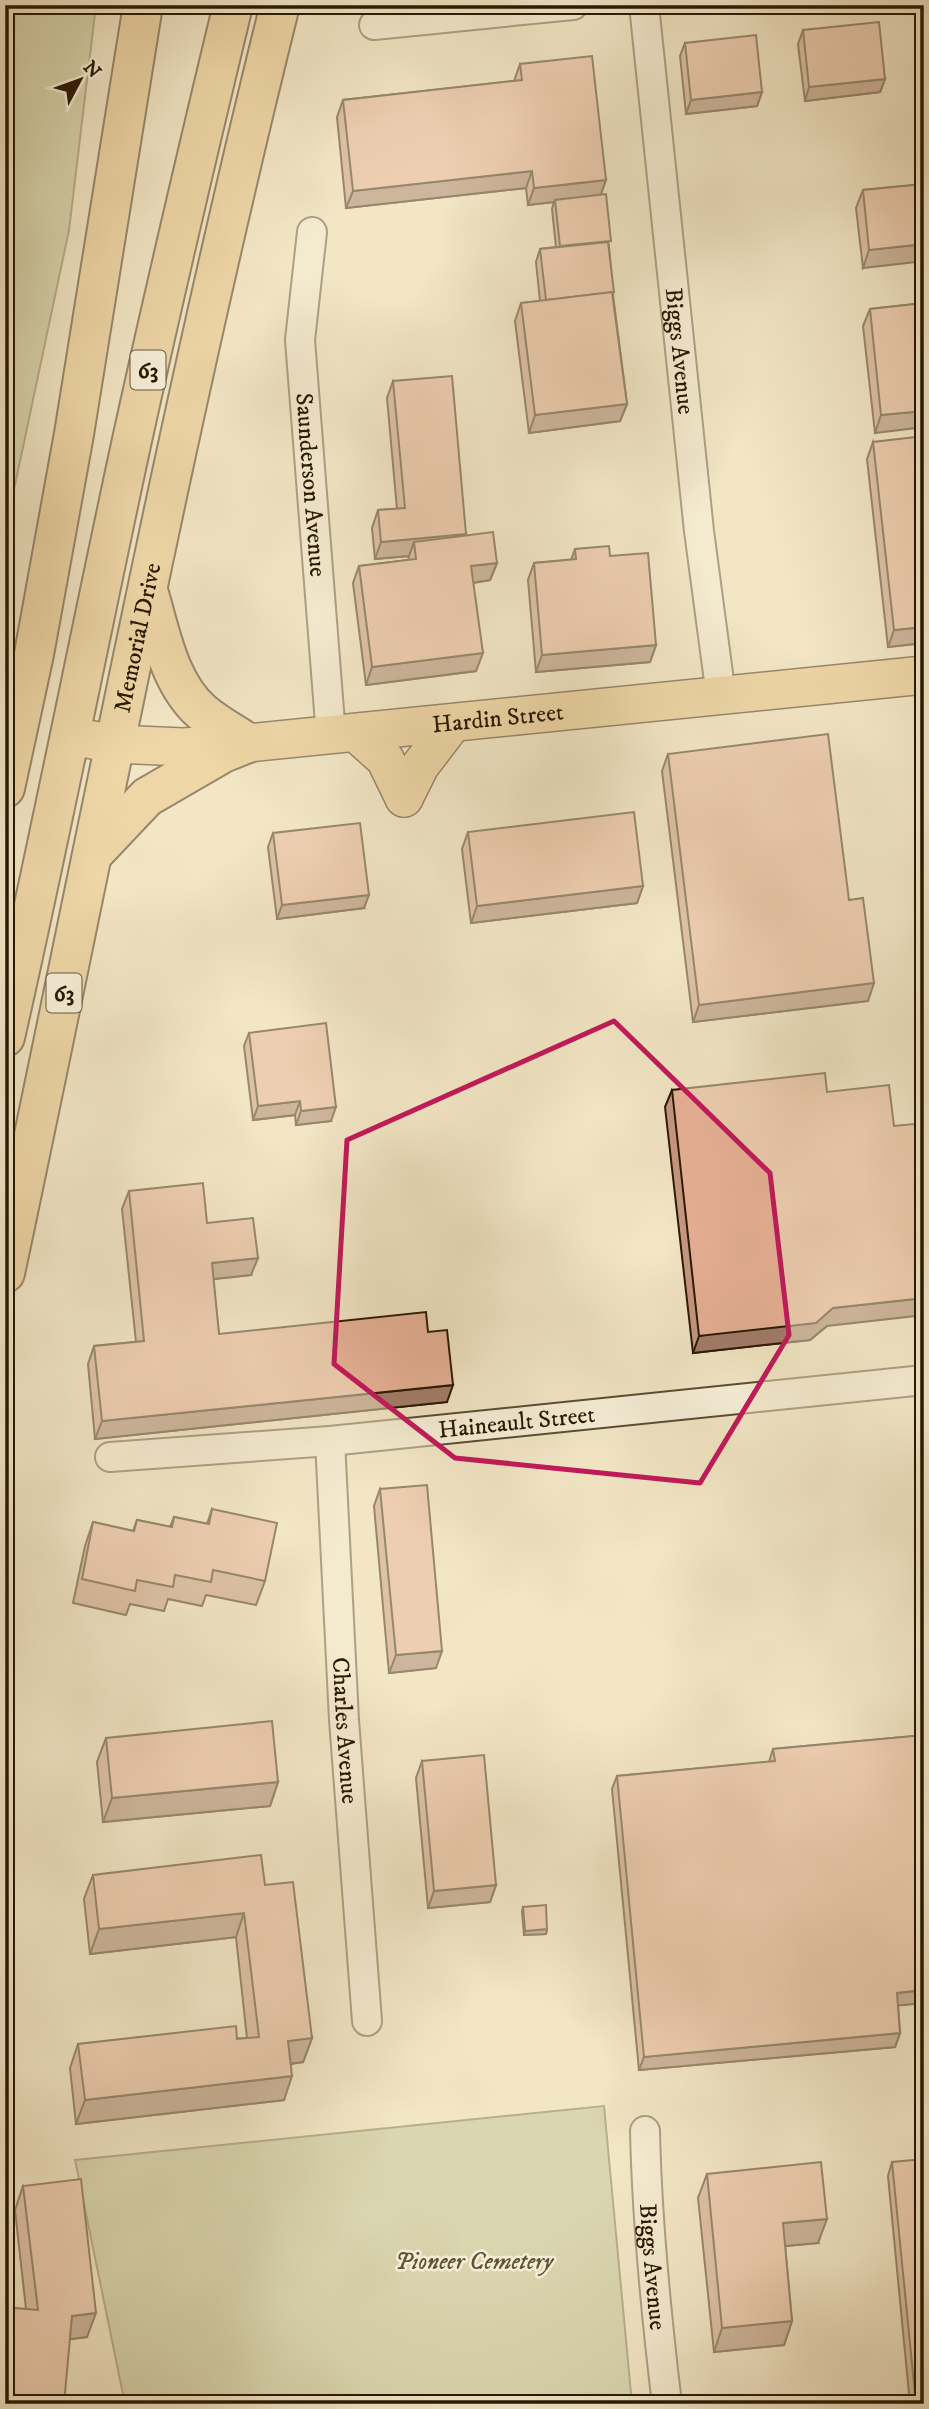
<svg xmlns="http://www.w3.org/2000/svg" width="929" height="2409" font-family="'IM FELL DW Pica',serif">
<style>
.green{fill:#bcc494;stroke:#726e4b;stroke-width:2}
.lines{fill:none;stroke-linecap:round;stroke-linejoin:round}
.minor-casing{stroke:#5b4c33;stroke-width:32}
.major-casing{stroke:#291802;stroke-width:40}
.highway-casing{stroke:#291802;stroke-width:42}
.minor{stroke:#f7efd9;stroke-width:28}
.major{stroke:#e9c382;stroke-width:37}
.highway{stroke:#e9c382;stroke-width:38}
.wall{fill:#c79882;stroke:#291802;stroke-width:2}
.shaded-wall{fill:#a27c6a;stroke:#291802;stroke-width:2}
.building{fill:#e7b197;stroke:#291802;stroke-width:2}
.marked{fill:none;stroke:#c2185b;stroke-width:5;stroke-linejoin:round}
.labels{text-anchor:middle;stroke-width:5;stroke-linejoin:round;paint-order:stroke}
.shield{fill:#f7efd9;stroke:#675842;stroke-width:2}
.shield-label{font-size:23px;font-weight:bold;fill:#291802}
.street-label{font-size:24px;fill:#291802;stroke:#f7efd9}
.park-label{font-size:24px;font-style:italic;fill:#5c5435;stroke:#f7efd9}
</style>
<rect width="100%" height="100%" fill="#f2e6c5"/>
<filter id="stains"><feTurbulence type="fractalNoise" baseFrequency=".00286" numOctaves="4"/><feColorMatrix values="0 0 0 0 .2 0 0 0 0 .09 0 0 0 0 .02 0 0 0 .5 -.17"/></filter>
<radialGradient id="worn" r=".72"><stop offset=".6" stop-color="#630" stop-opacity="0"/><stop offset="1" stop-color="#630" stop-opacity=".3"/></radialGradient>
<g class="green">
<path d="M5,5H96L69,230L5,532Z"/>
<path d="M604,2106L632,2404H125L75,2160Z"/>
</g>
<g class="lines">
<defs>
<g id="minor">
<path id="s1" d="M644,5L699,531L721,696"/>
<path d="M374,25L573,5"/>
<path id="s2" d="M312,232L300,340L331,736"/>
<path id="s3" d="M330,1441L344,1720L367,2021"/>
<path id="s4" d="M110,1457L330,1441L924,1380"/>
<path id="s5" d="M645,2131C647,2222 656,2313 667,2404"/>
</g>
<g id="major">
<path d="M356,733L385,759L404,798"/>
<path id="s6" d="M71,736L115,744L183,747L248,743L924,675"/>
<path d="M404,798L420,766L452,724"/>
</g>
<g id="highway">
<path d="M149,594C161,634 169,683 202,712C216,724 233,733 248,743"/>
<path d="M5,788L34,654L74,434L143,5"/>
<path d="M94,853L147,797L223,753L248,743"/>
<path d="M5,1037C50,839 89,639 132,440C164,295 198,150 233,5"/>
<path id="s7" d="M5,1273C95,850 175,425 280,5"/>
</g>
</defs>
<use href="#minor" class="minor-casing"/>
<use href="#major" class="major-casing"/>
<use href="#highway" class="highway-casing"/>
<use href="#minor" class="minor"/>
<use href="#major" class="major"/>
<use href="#highway" class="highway"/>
</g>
<g class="wall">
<path d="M803,30L885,79L880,92L805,101L798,44Z"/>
<path d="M685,43L762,92L757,106L686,114L680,56Z"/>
<path d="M520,64L606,180L600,195L609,247L613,295L627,404L620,421L529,433L515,321L521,303L540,301L536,262L540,249L556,247L552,209L554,202L528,205L526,188L346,208L337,117L343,100L514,81Z"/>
<path d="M924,184L863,268L856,208L863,190Z"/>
<path d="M924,303L875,433L863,326L870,309Z"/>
<path d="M393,381L466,534L465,536L497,563L490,580L473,583L476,671L366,685L353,583L359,566L408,560L409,556L375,559L372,528L378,510L397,509L387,398Z"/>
<path d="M873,442L924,643L888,647L867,459Z"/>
<path d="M575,549L610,556L656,645L650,662L536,672L528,580L534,563L571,560Z"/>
<path d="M668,754L849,900L868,1001L693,1022L662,771Z"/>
<path d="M468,832L643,886L637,903L471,923L462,849Z"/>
<path d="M273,833L364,908L277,919L268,847Z"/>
<path d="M249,1033L331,1121L296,1125L295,1115L253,1120L244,1046Z"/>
<path d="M672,1090L827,1326L810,1340L693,1353L665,1107Z"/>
<path d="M129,1191L207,1223L251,1275L213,1279L219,1334L428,1332L447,1402L95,1439L88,1364L94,1346L136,1342L122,1209Z"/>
<path d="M380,1489L436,1668L389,1673L374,1506Z"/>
<path d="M212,1509L265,1581L256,1605L206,1595L202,1606L168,1599L164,1611L130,1604L126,1615L73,1603L85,1546L93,1522L133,1531L137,1520L170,1527L174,1517L207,1524Z"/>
<path d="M924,1735V2003L898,2005L900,2033L895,2047L639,2070L612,1789L617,1776L769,1762L773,1749Z"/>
<path d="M106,1738L278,1782L270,1806L103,1822L97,1762Z"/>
<path d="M422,1761L496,1885L490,1902L428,1908L416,1778Z"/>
<path d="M93,1875L265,1885L312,2038L303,2062L291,2064L284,2100L76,2124L70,2068L78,2044L247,2038L236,1937L90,1954L84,1899Z"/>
<path d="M523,1907L547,1929L546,1934L524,1935L522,1911Z"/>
<path d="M892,2162L924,2404H910L888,2176Z"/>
<path d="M707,2174L818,2243L785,2246L792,2321L784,2345L714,2352L698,2198Z"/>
<path d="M23,2186L87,2337L70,2339L5,2404V2328L13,2308L26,2309L15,2210Z"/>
</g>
<g class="shaded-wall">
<path d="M885,79L880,92L805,101L809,87Z"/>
<path d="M762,92L757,106L686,114L691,100Z"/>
<path d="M532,171L526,188L346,208L353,191Z"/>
<path d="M606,180L600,197L555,200L554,202L528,205L534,188Z"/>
<path d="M924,244V261L863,268L869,250Z"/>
<path d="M627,404L620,421L529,433L535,415Z"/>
<path d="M924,411V427L875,433L881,415Z"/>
<path d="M466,534L459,552L414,542L409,556L375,559L381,542Z"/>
<path d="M497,563L490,580L465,584L471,566Z"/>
<path d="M924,627V643L888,647L894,630Z"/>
<path d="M656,645L650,662L536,672L542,655Z"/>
<path d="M483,653L476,671L366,685L372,667Z"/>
<path d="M643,886L637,903L471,923L477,906Z"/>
<path d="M369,895L364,908L277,919L282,905Z"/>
<path d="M874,983L868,1001L693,1022L699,1005Z"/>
<path d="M300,1101L295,1115L253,1120L258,1106Z"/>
<path d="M336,1107L331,1121L296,1125L301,1111Z"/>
<path d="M258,1258L251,1275L205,1280L212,1263Z"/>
<path d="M924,1298V1315L827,1326L810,1340L693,1353L699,1336L833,1308Z"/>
<path d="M453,1385L447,1402L95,1439L102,1421Z"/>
<path d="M442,1651L436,1668L389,1673L396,1655Z"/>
<path d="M278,1782L270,1806L103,1822L112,1798Z"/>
<path d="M496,1885L490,1902L428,1908L434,1891Z"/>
<path d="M244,1913L236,1937L90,1954L99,1929Z"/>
<path d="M547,1929L546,1934L524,1935L525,1931Z"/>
<path d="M924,1990V2003L892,2006L897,1993Z"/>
<path d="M900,2033L895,2047L639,2070L644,2057Z"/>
<path d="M312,2038L303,2062L279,2065L288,2041Z"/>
<path d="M292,2076L284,2100L76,2124L85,2100Z"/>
<path d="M827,2219L818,2243L774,2247L783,2223Z"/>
<path d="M96,2313L87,2337L64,2340L72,2316Z"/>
<path d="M792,2321L784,2345L714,2352L722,2328Z"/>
</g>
<g class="building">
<path d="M879,22L885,79L809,87L803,30Z"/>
<path d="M756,35L762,92L691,100L685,43Z"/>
<path d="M592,56L606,180L534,188L532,171L353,191L343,100L522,80L520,64Z"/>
<path d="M924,184V244L869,250L863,190Z"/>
<path d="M606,194L611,241L560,246L555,200Z"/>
<path d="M608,242L614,292L546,300L540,249Z"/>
<path d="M612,292L627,404L535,415L521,303Z"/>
<path d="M924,303V411L881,415L870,309Z"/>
<path d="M452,376L466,534L381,542L378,510L405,508L393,381Z"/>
<path d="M924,436V627L894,630L873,442Z"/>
<path d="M493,532L497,563L471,566L483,653L372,667L359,566L416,559L414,542Z"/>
<path d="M609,546L610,556L648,553L656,645L542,655L534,563L576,559L575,549Z"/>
<path d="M828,734L849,900L863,898L874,983L699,1005L668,754Z"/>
<path d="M634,812L643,886L477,906L468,832Z"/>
<path d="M360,823L369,895L282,905L273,833Z"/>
<path d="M326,1023L336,1107L301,1111L300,1101L258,1106L249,1033Z"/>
<path d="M825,1073L827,1092L889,1085L894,1126L924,1123V1298L833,1308L816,1323L699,1336L672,1090Z"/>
<path d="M203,1183L207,1223L253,1218L258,1258L212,1263L219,1334L426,1312L428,1332L447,1330L453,1385L102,1421L94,1346L144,1341L129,1191Z"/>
<path d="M427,1485L442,1651L396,1655L380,1489Z"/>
<path d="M212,1509L277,1523L265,1581L213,1570L211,1582L175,1575L173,1587L137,1580L135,1591L82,1579L93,1522L134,1531L137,1520L172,1527L174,1517L209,1524Z"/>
<path d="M272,1721L278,1782L112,1798L106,1738Z"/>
<path d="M924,1735V1990L897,1993L900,2033L644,2057L617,1776L775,1761L773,1749Z"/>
<path d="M484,1755L496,1885L434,1891L422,1761Z"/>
<path d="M261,1855L265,1885L293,1882L312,2038L288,2041L292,2076L85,2100L78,2044L236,2026L237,2039L259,2037L244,1913L99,1929L93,1875Z"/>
<path d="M546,1905L547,1929L525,1931L523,1907Z"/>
<path d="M924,2159V2404H916L892,2162Z"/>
<path d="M821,2162L827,2219L783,2223L792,2321L722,2328L707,2174Z"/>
<path d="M81,2179L96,2313L72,2316L64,2404H5L13,2308L38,2310L23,2186Z"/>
</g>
<path d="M0 0H929V2409H0ZM614,1021L770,1173L789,1335L700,1483L455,1458L334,1364L347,1140Z" fill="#f2e6c5" fill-opacity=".55" fill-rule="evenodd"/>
<path class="marked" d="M614,1021L770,1173L789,1335L700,1483L455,1458L334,1364L347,1140Z"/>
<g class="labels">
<g class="shield">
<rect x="130.5" y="350.5" width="35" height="39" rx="5"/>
<rect x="46.5" y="973.5" width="35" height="39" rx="5"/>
</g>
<g class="shield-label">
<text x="148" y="378">63</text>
<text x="64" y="1001">63</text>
</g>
<g class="street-label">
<text dy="8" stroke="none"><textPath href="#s1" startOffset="348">Biggs Avenue</textPath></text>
<text dy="8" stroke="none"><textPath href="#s2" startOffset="254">Saunderson Avenue</textPath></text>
<text dy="8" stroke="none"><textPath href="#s7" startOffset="649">Memorial Drive</textPath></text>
<text dy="8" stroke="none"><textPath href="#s6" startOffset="429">Hardin Street</textPath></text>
<text dy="8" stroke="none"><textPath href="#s4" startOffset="408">Haineault Street</textPath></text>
<text dy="8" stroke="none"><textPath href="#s3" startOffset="290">Charles Avenue</textPath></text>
<text dy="8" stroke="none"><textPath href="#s5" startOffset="136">Biggs Avenue</textPath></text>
</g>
<g class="park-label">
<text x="474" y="2269">Pioneer Cemetery</text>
</g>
</g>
<rect width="929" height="2409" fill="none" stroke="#f2e6c5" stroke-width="28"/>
<rect x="7" y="7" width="915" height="2395" fill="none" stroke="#291802" stroke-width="3.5"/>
<rect x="14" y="14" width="901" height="2381" fill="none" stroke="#291802" stroke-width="2"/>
<g transform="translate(80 80) rotate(49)" stroke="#f7efd9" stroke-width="5" paint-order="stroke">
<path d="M0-5L12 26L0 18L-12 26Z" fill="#291802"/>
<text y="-10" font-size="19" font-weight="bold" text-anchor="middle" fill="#291802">N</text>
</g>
<rect width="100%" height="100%" filter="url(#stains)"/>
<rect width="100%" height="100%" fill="url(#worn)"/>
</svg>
